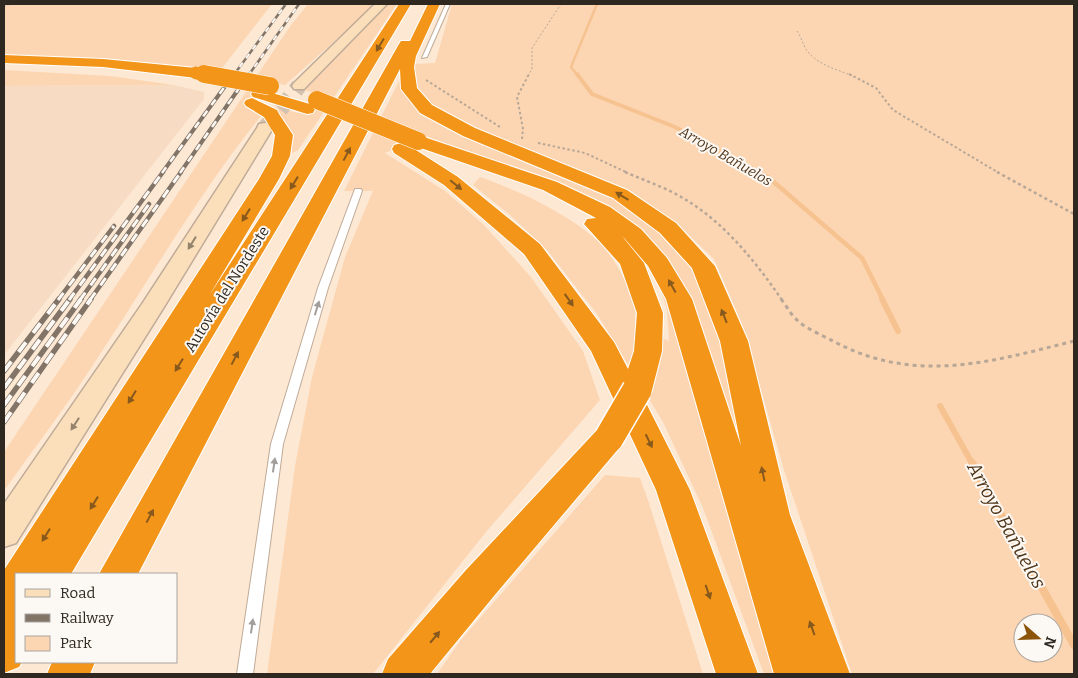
<svg xmlns="http://www.w3.org/2000/svg" width="1078" height="678" font-family="Bitter,serif">
<style>
.built{fill:#f7dcc3}
.green{fill:#fcd6b2;fill-rule:evenodd}
.lines{fill:none;stroke-linecap:round;stroke-linejoin:round}
.stream-far4{stroke:#f6c290;stroke-width:2.5}
.stream-far3{stroke:#f6c290;stroke-width:4}
.stream-far2{stroke:#f6c290;stroke-width:4.5}
.stream-far1{stroke:#f6c290;stroke-width:6}
.stream{stroke:#f6c290;stroke-width:8}
.secondary-tunnel{stroke:#d4c2b0;stroke-width:16;stroke-dasharray:16 8;stroke-linecap:butt}
.lane-casing{stroke:#bfab98;stroke-width:2}
.secondary-casing{stroke:#bfab98;stroke-width:3}
.highway-casing{stroke:#fff;stroke-width:2}
.path-far3{stroke:#b8a797;stroke-width:1;stroke-dasharray:2 2;stroke-linecap:butt}
.path-far2{stroke:#b8a797;stroke-width:2;stroke-dasharray:2.5 2.5;stroke-linecap:butt}
.path-far1{stroke:#b8a797;stroke-width:2.5;stroke-dasharray:3 3;stroke-linecap:butt}
.path{stroke:#b8a797;stroke-width:3;stroke-dasharray:4 4;stroke-linecap:butt}
.lane{fill:#fff;fill-rule:evenodd}
.secondary{fill:#fbdfba;fill-rule:evenodd}
.highway{fill:#f39519;fill-rule:evenodd}
.rail-far3-casing{stroke:#827568;stroke-width:2.5}
.rail-far2-casing{stroke:#827568;stroke-width:4}
.rail-far1-casing{stroke:#827568;stroke-width:4.5}
.rail-casing{stroke:#827568;stroke-width:5.5}
.rail-far3{stroke:#fcf8f4;stroke-width:2;stroke-dasharray:5.5;stroke-linecap:butt}
.rail-far2{stroke:#fcf8f4;stroke-width:2.5;stroke-dasharray:7;stroke-linecap:butt}
.rail-far1{stroke:#fcf8f4;stroke-width:3;stroke-dasharray:9;stroke-linecap:butt}
.rail{stroke:#fcf8f4;stroke-width:4;stroke-dasharray:12;stroke-linecap:butt}
.highway-bridge-far2-casing{stroke:#fff;stroke-width:14;stroke-linecap:butt}
.highway-bridge-far1-casing{stroke:#fff;stroke-width:19;stroke-linecap:butt}
.highway-bridge-casing{stroke:#fff;stroke-width:32;stroke-linecap:butt}
.highway-bridge-far2{stroke:#f39519;stroke-width:13}
.highway-bridge-far1{stroke:#f39519;stroke-width:18}
.highway-bridge{stroke:#f39519;stroke-width:29}
.oneway{fill:#87591d}
.oneway2{fill:#95846d}
.oneway3{fill:#a19e9b}
.labels{text-anchor:middle;stroke-width:4;stroke-linejoin:round;paint-order:stroke}
.far-water-label{font-size:14px;font-style:italic;fill:#50361a;stroke:#fcf8f4}
.street-label{font-size:15px;fill:#2f2820;stroke:#fcf8f4}
.near-water-label{font-size:19px;font-style:italic;fill:#50361a;stroke:#fcf8f4}
</style>
<rect width="100%" height="100%" fill="#fde8d4"/>
<path class="built" d="M174,85L204,92V99L4,355V86Z"/>
<g class="green">
<path d="M4,4H272L219,72L27,56H4Z"/>
<path d="M308,4H373L354,24L285,85L265,81L245,107L261,116C202,189 154,272 102,351C72,399 37,444 4,491V452L291,25Z"/>
<path d="M387,4H397L298,150L290,154C289,131 288,123 271,106L298,113L318,94L304,90Z"/>
<path d="M452,4H1074V674H852L784,470L742,324L714,259L675,222L631,191L578,169L503,143L443,115L419,92L412,77V64L435,63ZM1023,623H1053V653H1023Z"/>
<path d="M4,70L110,76L174,85L4,86Z"/>
<path d="M401,77L416,105L611,194L640,212L702,276L726,351L756,472L726,410L699,321L675,270L655,246L623,219L586,195L519,170L463,153L426,136L385,153L445,191L483,224L531,277L583,351L600,400L486,532L373,674H267L295,466L312,377L345,257L373,191H344Z"/>
<path d="M480,177C520,191 569,214 600,243C614,257 630,287 635,306C636,312 635,319 635,325L669,341L667,310L657,278L670,295L778,674H764L703,508L663,422L597,314L547,250L510,215L473,185Z"/>
<path d="M605,475L640,478L648,500L703,674H437L460,641Z"/>
</g>
<g class="lines">
<path class="stream-far4" d="M578,76L571,67L597,4"/>
<path class="stream-far3" d="M577,74L592,94L675,127L761,173"/>
<path class="stream-far2" d="M758,172L768,177L862,258L883,300"/>
<g class="stream-far1">
<path d="M882,299L898,331"/>
<path d="M940,406L973,465"/>
</g>
<path class="stream" d="M972,463L1074,645"/>
<path class="secondary-tunnel" d="M265,128L299,86"/>
<defs>
<g id="lane">
<path d="M446,4H450L427,57L422,58Z"/>
<path d="M355,189H361L362,191L328,288L283,444L253,674H237L271,444L318,288Z"/>
</g>
<g id="secondary">
<path d="M375,4H387L304,89H294L292,86L294,83Z"/>
<path d="M265,123L271,124L273,128L164,307L16,543L4,547V504L142,304L257,128L259,124Z"/>
</g>
<g id="highway">
<path d="M399,4H411L71,574H16V662H22L19,667L4,673V570L259,179L272,156L275,135L264,117L246,106L244,103L246,100L252,98L277,110L279,114L293,135L290,156L279,179L209,296Z"/>
<path d="M428,4H440L416,56L414,67L417,88L432,105L475,128L627,190L676,223L715,266L748,341L790,515L850,674H774L666,299L648,266L625,239L622,236L644,263L663,313L662,351L652,390L648,398L644,399L690,490L758,674H716L656,490L591,351L524,254L444,185L394,153L392,149L394,145L401,143L408,145L458,177L540,244L614,342L628,369L634,351L637,313L620,264L584,224L587,219L596,218L543,190L412,145L409,141L412,137L418,136L424,137L557,182L610,207L641,229L667,258L692,299L741,446L720,341L692,268L660,233L613,198L463,136L420,113L401,89L400,69L138,574H99L399,44L401,41H410Z"/>
<path d="M4,55L103,59L196,68L201,70L204,73L201,76L196,78L103,67L4,63Z"/>
<path d="M259,89L313,105L315,109L313,113L307,114L253,97L251,94L253,91Z"/>
<path d="M609,426L620,429L625,438L620,447L494,596L430,674H382L388,659L466,570L598,429Z"/>
<path d="M52,662H95L90,674H47Z"/>
</g>
</defs>
<use href="#lane" class="lane-casing"/>
<use href="#secondary" class="secondary-casing"/>
<use href="#highway" class="highway-casing"/>
<g class="path-far3">
<path d="M4,7L10,4"/>
<path d="M797,31C802,38 803,47 809,53C819,65 838,70 853,76"/>
<path d="M528,76L532,69V48L561,4"/>
</g>
<g class="path-far2">
<path d="M849,74L876,88L893,110L999,173"/>
<path d="M426,80L500,127"/>
<path d="M522,139L523,129L517,97L529,74"/>
<path d="M538,143L585,153L628,173"/>
</g>
<g class="path-far1">
<path d="M625,172C641,179 658,185 674,193C720,217 753,258 782,300"/>
<path d="M997,172L1074,214"/>
</g>
<path class="path" d="M781,299C786,305 791,315 797,320C806,329 822,335 833,341C915,385 990,362 1074,341"/>
<use href="#lane" class="lane"/>
<use href="#secondary" class="secondary"/>
<use href="#highway" class="highway"/>
<defs>
<g id="rail-far3">
<path d="M233,76L286,4"/>
<path d="M248,76L299,4"/>
</g>
<g id="rail-far2">
<path d="M162,173L234,74"/>
<path d="M180,173L249,74"/>
</g>
<g id="rail-far1">
<path d="M58,300L114,226"/>
<path d="M69,300L163,172"/>
<path d="M80,300L149,204"/>
<path d="M90,300L181,172"/>
</g>
<g id="rail">
<path d="M4,371L59,299"/>
<path d="M4,388L70,299"/>
<path d="M4,405L81,299"/>
<path d="M4,422L91,299"/>
</g>
</defs>
<use href="#rail-far3" class="rail-far3-casing"/>
<use href="#rail-far2" class="rail-far2-casing"/>
<use href="#rail-far1" class="rail-far1-casing"/>
<use href="#rail" class="rail-casing"/>
<use href="#rail-far3" class="rail-far3"/>
<use href="#rail-far2" class="rail-far2"/>
<use href="#rail-far1" class="rail-far1"/>
<use href="#rail" class="rail"/>
<defs>
<path id="highway-bridge-far2" d="M196,73L211,76"/>
<g id="highway-bridge-far1">
<path d="M204,74L270,86"/>
<path d="M317,100L418,141"/>
</g>
<path id="highway-bridge" d="M609,438L637,390"/>
</defs>
<use href="#highway-bridge-far2" class="highway-bridge-far2-casing"/>
<use href="#highway-bridge-far1" class="highway-bridge-far1-casing"/>
<use href="#highway-bridge" class="highway-bridge-casing"/>
<use href="#highway-bridge-far2" class="highway-bridge-far2"/>
<use href="#highway-bridge-far1" class="highway-bridge-far1"/>
<use href="#highway-bridge" class="highway-bridge"/>
</g>
<defs><path id="oneway-solid" d="M-6-.8H1V-3.2L6.5 0L1 3.2V.8H-6Z" transform="scale(1.25)"/></defs>
<g class="oneway">
<use href="#oneway-solid" transform="translate(380 45) rotate(121)"/>
<use href="#oneway-solid" transform="translate(347 154) rotate(-62)"/>
<use href="#oneway-solid" transform="translate(294 183) rotate(122)"/>
<use href="#oneway-solid" transform="translate(456 185) rotate(39)"/>
<use href="#oneway-solid" transform="translate(622 196) rotate(-149)"/>
<use href="#oneway-solid" transform="translate(246 215) rotate(122)"/>
<use href="#oneway-solid" transform="translate(672 286) rotate(-119)"/>
<use href="#oneway-solid" transform="translate(569 300) rotate(55)"/>
<use href="#oneway-solid" transform="translate(724 316) rotate(-112)"/>
<use href="#oneway-solid" transform="translate(235 358) rotate(-62)"/>
<use href="#oneway-solid" transform="translate(179 365) rotate(122)"/>
<use href="#oneway-solid" transform="translate(132 397) rotate(122)"/>
<use href="#oneway-solid" transform="translate(649 441) rotate(64)"/>
<use href="#oneway-solid" transform="translate(763 474) rotate(-102)"/>
<use href="#oneway-solid" transform="translate(94 503) rotate(122)"/>
<use href="#oneway-solid" transform="translate(150 516) rotate(-62)"/>
<use href="#oneway-solid" transform="translate(46 535) rotate(122)"/>
<use href="#oneway-solid" transform="translate(708 592) rotate(71)"/>
<use href="#oneway-solid" transform="translate(812 628) rotate(-110)"/>
<use href="#oneway-solid" transform="translate(435 637) rotate(-50)"/>
</g>
<g class="oneway2">
<use href="#oneway-solid" transform="translate(192 243) rotate(122)"/>
<use href="#oneway-solid" transform="translate(75 424) rotate(123)"/>
</g>
<g class="oneway3">
<use href="#oneway-solid" transform="translate(317 308) rotate(-73)"/>
<use href="#oneway-solid" transform="translate(274 465) rotate(-82)"/>
<use href="#oneway-solid" transform="translate(252 626) rotate(-82)"/>
</g>
<g class="labels">
<g class="far-water-label">
<text transform="translate(726 156) rotate(30)" y="5">Arroyo Bañuelos</text>
</g>
<g class="street-label">
<text transform="translate(227 289) rotate(-58)" y="5">Autovía del Nordeste</text>
</g>
<g class="near-water-label">
<text transform="translate(1007 525) rotate(61)" y="7">Arroyo Bañuelos</text>
</g>
</g>
<rect width="1078" height="678" fill="none" stroke="#2f2820" stroke-width="10"/>
<rect x="15" y="573" width="162" height="90" fill="#fcf8f4" stroke="#aaa59f"/>
<rect x="25" y="589" width="25" height="8" fill="#fbdfba" stroke="#aaa59f"/>
<text x="60" y="598" font-size="15" fill="#2f2820">Road</text>
<rect x="25" y="614" width="25" height="8" fill="#827568" stroke="#aaa59f"/>
<text x="60" y="623" font-size="15" fill="#2f2820">Railway</text>
<rect x="25" y="636" width="25" height="15" fill="#fcd6b2" stroke="#aaa59f"/>
<text x="60" y="648" font-size="15" fill="#2f2820">Park</text>
<g transform="translate(1038 638) rotate(110)"><circle r="24" fill="#fcf8f4" stroke="#aaa59f"/>
<path d="M0-4L9 19L0 12L-9 19Z" fill="#8c5409"/>
<text y="-8" font-size="14" font-weight="bold" text-anchor="middle" fill="#2f2820">N</text>
</g>
</svg>
